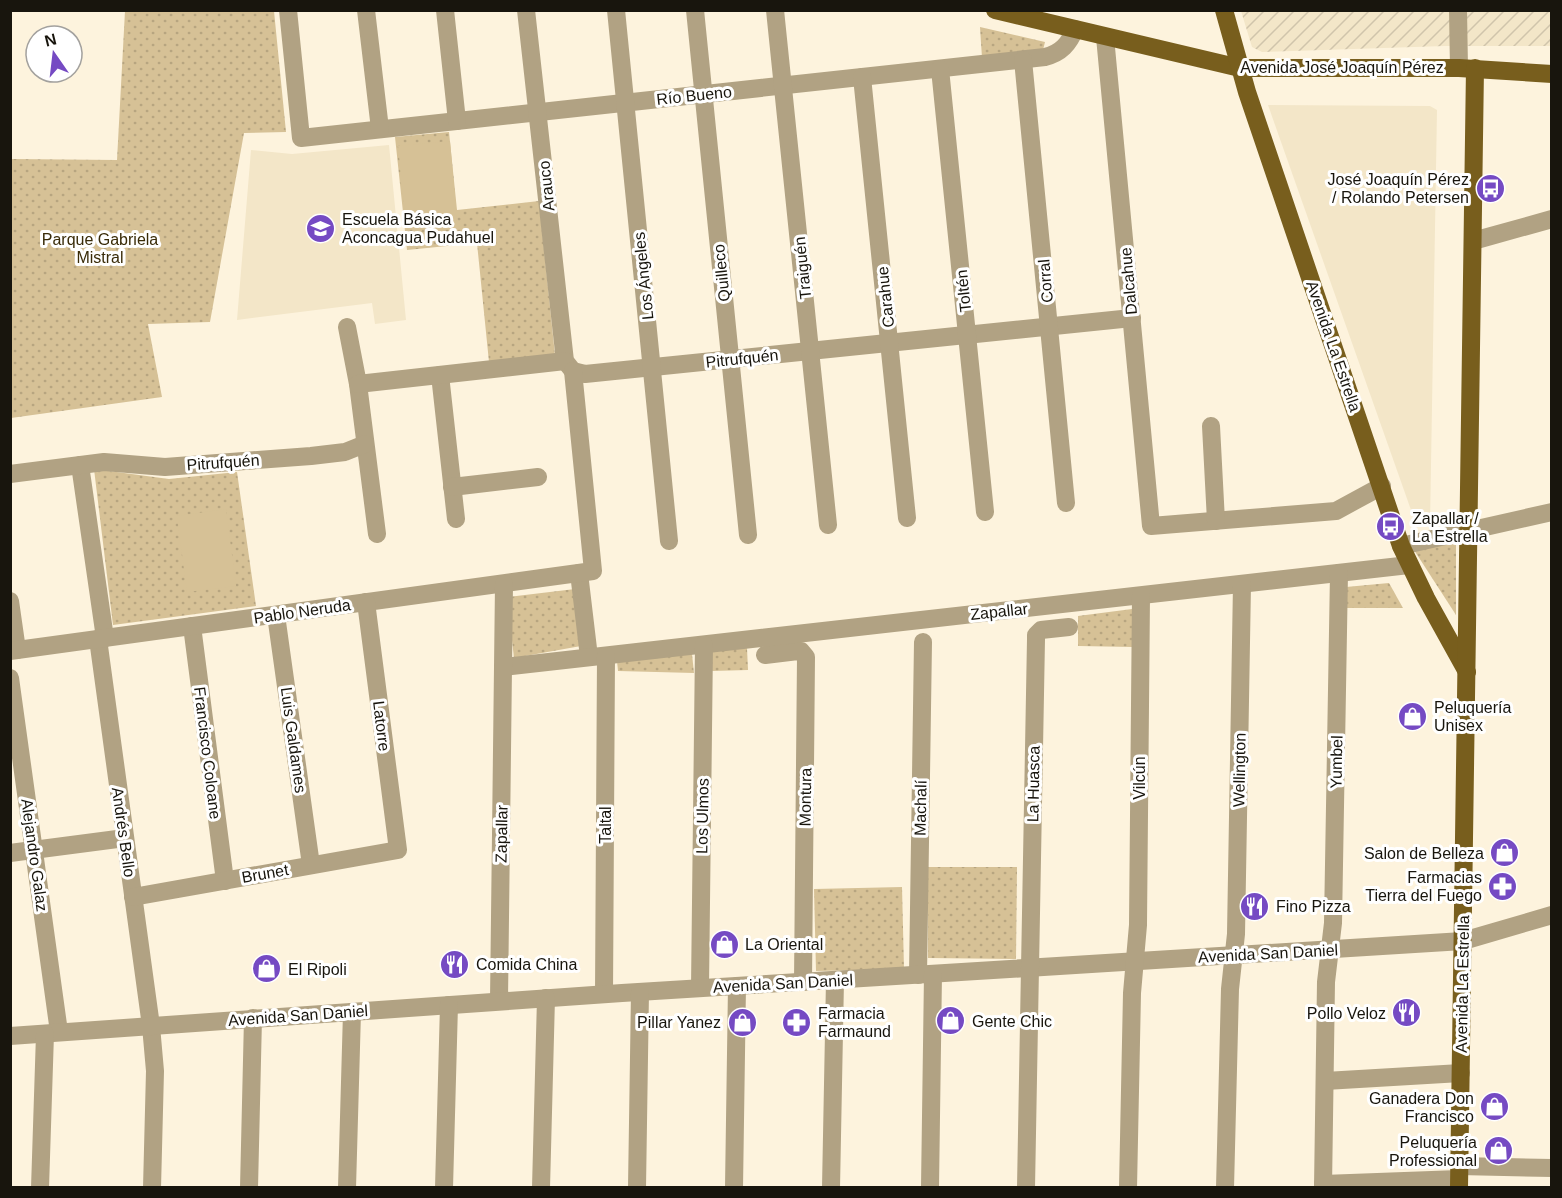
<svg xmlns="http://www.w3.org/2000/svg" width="1562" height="1198" font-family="Helvetica,sans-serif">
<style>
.built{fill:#f3e6c8}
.industrial{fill:url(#industrial-furrows)}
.grass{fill:url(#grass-dots)}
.garden{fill:#d6c196}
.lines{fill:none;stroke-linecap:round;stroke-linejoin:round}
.minor{stroke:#b1a283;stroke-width:18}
.major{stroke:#785e1d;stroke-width:18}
.labels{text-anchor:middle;stroke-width:6;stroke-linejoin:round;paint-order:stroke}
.street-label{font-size:16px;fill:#18150d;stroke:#fff}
.poi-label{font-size:16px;fill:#18150d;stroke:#fff;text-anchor:start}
.park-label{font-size:16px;fill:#392b08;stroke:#fff}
</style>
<defs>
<pattern id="industrial-furrows" width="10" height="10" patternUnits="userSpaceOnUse" patternTransform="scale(1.5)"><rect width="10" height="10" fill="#f3e6c8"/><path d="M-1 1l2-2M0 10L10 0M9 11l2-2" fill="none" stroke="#d0c4ab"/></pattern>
<pattern id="grass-dots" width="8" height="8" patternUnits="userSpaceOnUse" patternTransform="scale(1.5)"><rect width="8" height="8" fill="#d6c196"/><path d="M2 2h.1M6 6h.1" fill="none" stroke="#b7a580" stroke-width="1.8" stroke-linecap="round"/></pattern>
</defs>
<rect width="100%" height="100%" fill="#fdf3dd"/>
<g class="built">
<path d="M1268,105L1430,106L1437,110L1430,525L1417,527Z"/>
<path d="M389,145L406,320L375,324L372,303L237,320L251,150L292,154Z"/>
</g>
<path class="industrial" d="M1241,11H1551V46H1445L1262,52L1252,47Z"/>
<g class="grass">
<path d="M125,11H274L286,132L244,133L210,322L148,324L162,397L11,418V159L117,160Z"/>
<path d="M980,27L1045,42L1043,50L982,58Z"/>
<path d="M449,132L457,210L539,201L555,355L489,362L477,243L407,250L395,137Z"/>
<path d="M94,469L169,479L237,472L256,606L113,625Z"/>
<path d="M1456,539V615L1414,550Z"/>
<path d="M1389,583L1403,608H1344L1346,587Z"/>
<path d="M575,589L581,646L514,658L507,597Z"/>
<path d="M1132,609L1133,647L1078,646V616Z"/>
<path d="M747,648L748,670L712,671L711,650Z"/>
<path d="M692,654L694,673L618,671L617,661Z"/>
<path d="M928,867H1017L1016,959L928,958Z"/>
<path d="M902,887L904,969L816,971L814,889Z"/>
</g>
<g class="garden">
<path d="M450,141L457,220L406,225L398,146Z"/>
<path d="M226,509L236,586L187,592L177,516Z"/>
</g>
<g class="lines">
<g class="minor">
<path d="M288,10L301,138L1045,57C1061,53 1069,44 1075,29"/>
<path d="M366,10L380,129"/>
<path d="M445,10L457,121"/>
<path d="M526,10L565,361L573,371L585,374L1132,318"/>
<path d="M616,10L669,541"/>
<path d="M695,10L748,535"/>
<path d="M775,10L828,525"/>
<path d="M1458,10L1459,68"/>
<path d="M1105,37L1151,526L1336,511L1382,486"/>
<path d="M1023,60L1066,503"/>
<path d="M940,69L985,512"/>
<path d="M862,77L907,518"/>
<path d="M1473,241L1552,219"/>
<path d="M347,327L358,384L377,534"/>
<path d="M440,375L456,519"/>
<path d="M358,384L565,361"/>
<path d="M1211,426L1216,521"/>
<path d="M80,465L105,638"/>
<path d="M10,474L104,462L165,467L311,456L345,452L365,444"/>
<path d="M452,487L538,477"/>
<path d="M1401,546L1552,512"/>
<path d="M579,573L589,657"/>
<path d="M10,601L17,650"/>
<path d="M276,615L311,865"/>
<path d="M192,626L225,881"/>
<path d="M98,639L151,1026L155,1071L152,1188"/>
<path d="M10,651L593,571L573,371"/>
<path d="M765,655L798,651H801L806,657L803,982"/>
<path d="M503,667L1409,565"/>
<path d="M10,678L59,1032"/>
<path d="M10,853L125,838"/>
<path d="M133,897L398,850L366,602"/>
<path d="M918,975L923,642"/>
<path d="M700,988L704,645"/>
<path d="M604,994L606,656"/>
<path d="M499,1001L504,584"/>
<path d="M10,1036L622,993L1463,941L1552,915"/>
<path d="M1325,1081L1461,1073"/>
<path d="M1459,1166L1552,1168"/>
<path d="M1323,1184L1459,1179"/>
<path d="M40,1188L45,1034"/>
<path d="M249,1188L253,1018"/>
<path d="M347,1188L352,1012"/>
<path d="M444,1188L449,1005"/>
<path d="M541,1188L546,998"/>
<path d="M637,1188L640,992"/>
<path d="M734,1188L737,986"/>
<path d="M831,1188L835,980"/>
<path d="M930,1188L933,974"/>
<path d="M1026,1188L1036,639V635L1041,630L1069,627"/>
<path d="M1128,1188L1132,993L1138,925L1141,596"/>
<path d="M1225,1188L1230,989L1236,934L1242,584"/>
<path d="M1323,1188L1326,982L1333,923L1339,573"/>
</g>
<g class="major">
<path d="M995,10L1240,68H1459L1552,74"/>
<path d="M1224,10L1247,92L1401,546L1426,598L1467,672"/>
<path d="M1459,1188L1475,68"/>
</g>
</g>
<defs>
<symbol id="bus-disc" viewBox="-11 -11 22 22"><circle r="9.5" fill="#754ac3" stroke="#fff"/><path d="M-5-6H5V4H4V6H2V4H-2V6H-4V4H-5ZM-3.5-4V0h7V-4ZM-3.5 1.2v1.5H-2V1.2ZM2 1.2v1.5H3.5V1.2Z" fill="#fff"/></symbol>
<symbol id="school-disc" viewBox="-11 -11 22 22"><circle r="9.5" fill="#754ac3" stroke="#fff"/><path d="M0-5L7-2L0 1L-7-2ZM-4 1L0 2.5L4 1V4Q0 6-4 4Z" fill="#fff"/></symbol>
<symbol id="shop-disc" viewBox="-11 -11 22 22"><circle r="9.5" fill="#754ac3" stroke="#fff"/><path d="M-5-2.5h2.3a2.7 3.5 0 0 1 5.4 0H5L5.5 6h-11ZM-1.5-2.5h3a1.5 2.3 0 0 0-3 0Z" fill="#fff"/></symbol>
<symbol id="pharmacy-disc" viewBox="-11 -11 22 22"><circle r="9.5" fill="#754ac3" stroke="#fff"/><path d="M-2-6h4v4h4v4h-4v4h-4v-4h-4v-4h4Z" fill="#fff"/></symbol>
<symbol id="restaurant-disc" viewBox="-11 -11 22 22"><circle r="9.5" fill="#754ac3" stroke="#fff"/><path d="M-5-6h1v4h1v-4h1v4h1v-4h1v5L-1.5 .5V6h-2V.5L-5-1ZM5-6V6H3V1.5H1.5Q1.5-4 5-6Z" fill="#fff"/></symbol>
</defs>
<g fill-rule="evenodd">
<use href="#bus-disc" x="1474" y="172" width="33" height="33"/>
<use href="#school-disc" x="304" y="212" width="33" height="33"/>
<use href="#bus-disc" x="1374" y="510" width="33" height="33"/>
<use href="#shop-disc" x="1396" y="700" width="33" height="33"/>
<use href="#shop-disc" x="1488" y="836" width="33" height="33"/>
<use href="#pharmacy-disc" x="1486" y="870" width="33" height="33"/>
<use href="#restaurant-disc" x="1238" y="890" width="33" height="33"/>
<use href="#shop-disc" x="708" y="928" width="33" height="33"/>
<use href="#restaurant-disc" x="438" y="948" width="33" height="33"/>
<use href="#shop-disc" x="250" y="952" width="33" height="33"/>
<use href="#restaurant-disc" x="1390" y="996" width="33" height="33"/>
<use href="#shop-disc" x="934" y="1004" width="33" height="33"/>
<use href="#shop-disc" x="726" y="1006" width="33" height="33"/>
<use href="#pharmacy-disc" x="780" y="1006" width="33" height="33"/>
<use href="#shop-disc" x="1478" y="1090" width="33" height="33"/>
<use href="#shop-disc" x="1482" y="1134" width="33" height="33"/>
</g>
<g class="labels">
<g class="street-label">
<text x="1342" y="73">Avenida José Joaquín Pérez</text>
<text transform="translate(694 95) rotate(-6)" y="6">Río Bueno</text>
<text transform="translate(546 186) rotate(-96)" y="6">Arauco</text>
<text transform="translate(802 268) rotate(-96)" y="6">Traiguén</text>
<text transform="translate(721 273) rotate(-96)" y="6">Quilleco</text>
<text transform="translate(643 276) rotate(-96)" y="6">Los Ángeles</text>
<text transform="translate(1045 281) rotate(-95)" y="6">Corral</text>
<text transform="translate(1128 281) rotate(-95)" y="6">Dalcahue</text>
<text transform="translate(963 291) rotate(-96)" y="6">Toltén</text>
<text transform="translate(885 297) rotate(-96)" y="6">Carahue</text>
<text transform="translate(1334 346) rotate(71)" y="6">Avenida La Estrella</text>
<text transform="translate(742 358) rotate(-6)" y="6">Pitrufquén</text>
<text transform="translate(223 462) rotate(-4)" y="6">Pitrufquén</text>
<text transform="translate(302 611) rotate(-8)" y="6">Pablo Neruda</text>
<text transform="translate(999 611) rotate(-6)" y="6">Zapallar</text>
<text transform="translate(382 726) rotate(83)" y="6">Latorre</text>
<text transform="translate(294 740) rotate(82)" y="6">Luis Galdames</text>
<text transform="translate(208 753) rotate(83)" y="6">Francisco Coloane</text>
<text transform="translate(1336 762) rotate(-89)" y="6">Yumbel</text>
<text transform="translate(1239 770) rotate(-89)" y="6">Wellington</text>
<text transform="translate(1139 778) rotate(-90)" y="6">Vilcún</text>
<text transform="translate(1033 784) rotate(-89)" y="6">La Huasca</text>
<text transform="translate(805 797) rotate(-89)" y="6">Montura</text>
<text transform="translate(920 808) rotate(-89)" y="6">Machalí</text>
<text transform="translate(702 816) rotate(-89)" y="6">Los Ulmos</text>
<text transform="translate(605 825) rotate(-90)" y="6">Taltal</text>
<text transform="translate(124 832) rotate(82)" y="6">Andrés Bello</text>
<text transform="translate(501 834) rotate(-89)" y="6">Zapallar</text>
<text transform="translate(35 855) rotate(82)" y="6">Alejandro Galaz</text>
<text transform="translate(265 873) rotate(-10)" y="6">Brunet</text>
<text transform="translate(1268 953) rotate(-3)" y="6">Avenida San Daniel</text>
<text transform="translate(783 983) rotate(-3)" y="6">Avenida San Daniel</text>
<text transform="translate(1462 984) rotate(-89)" y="6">Avenida La Estrella</text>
<text transform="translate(298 1015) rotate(-4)" y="6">Avenida San Daniel</text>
</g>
<g class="poi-label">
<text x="1469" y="185" text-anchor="end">José Joaquín Pérez<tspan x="1469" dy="18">/ Rolando Petersen</tspan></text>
<text x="342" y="225">Escuela Básica<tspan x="342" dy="18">Aconcagua Pudahuel</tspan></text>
<text x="1412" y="524">Zapallar /<tspan x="1412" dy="18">La Estrella</tspan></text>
<text x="1434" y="713">Peluquería<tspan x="1434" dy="18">Unisex</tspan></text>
<text x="1484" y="859" text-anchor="end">Salon de Belleza</text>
<text x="1482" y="883" text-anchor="end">Farmacias<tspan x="1482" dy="18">Tierra del Fuego</tspan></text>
<text x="1276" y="912">Fino Pizza</text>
<text x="745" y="950">La Oriental</text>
<text x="476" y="970">Comida China</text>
<text x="288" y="975">El Ripoli</text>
<text x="818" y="1019">Farmacia<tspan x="818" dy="18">Farmaund</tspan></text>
<text x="1386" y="1019" text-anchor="end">Pollo Veloz</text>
<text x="972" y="1027">Gente Chic</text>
<text x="721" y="1028" text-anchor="end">Pillar Yanez</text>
<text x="1474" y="1104" text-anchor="end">Ganadera Don<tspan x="1474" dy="18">Francisco</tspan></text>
<text x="1477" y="1148" text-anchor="end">Peluquería<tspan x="1477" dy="18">Professional</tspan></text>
</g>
<g class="park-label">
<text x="100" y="245">Parque Gabriela<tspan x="100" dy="18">Mistral</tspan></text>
</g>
</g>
<rect width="1562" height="1198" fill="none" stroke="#18150d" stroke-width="24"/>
<g transform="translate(54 54) rotate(346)"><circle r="28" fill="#ffffff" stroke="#a3a19e" stroke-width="1.5"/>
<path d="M0-4.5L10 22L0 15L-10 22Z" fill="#754ac3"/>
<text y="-9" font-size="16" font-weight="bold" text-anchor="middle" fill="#18150d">N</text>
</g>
</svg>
